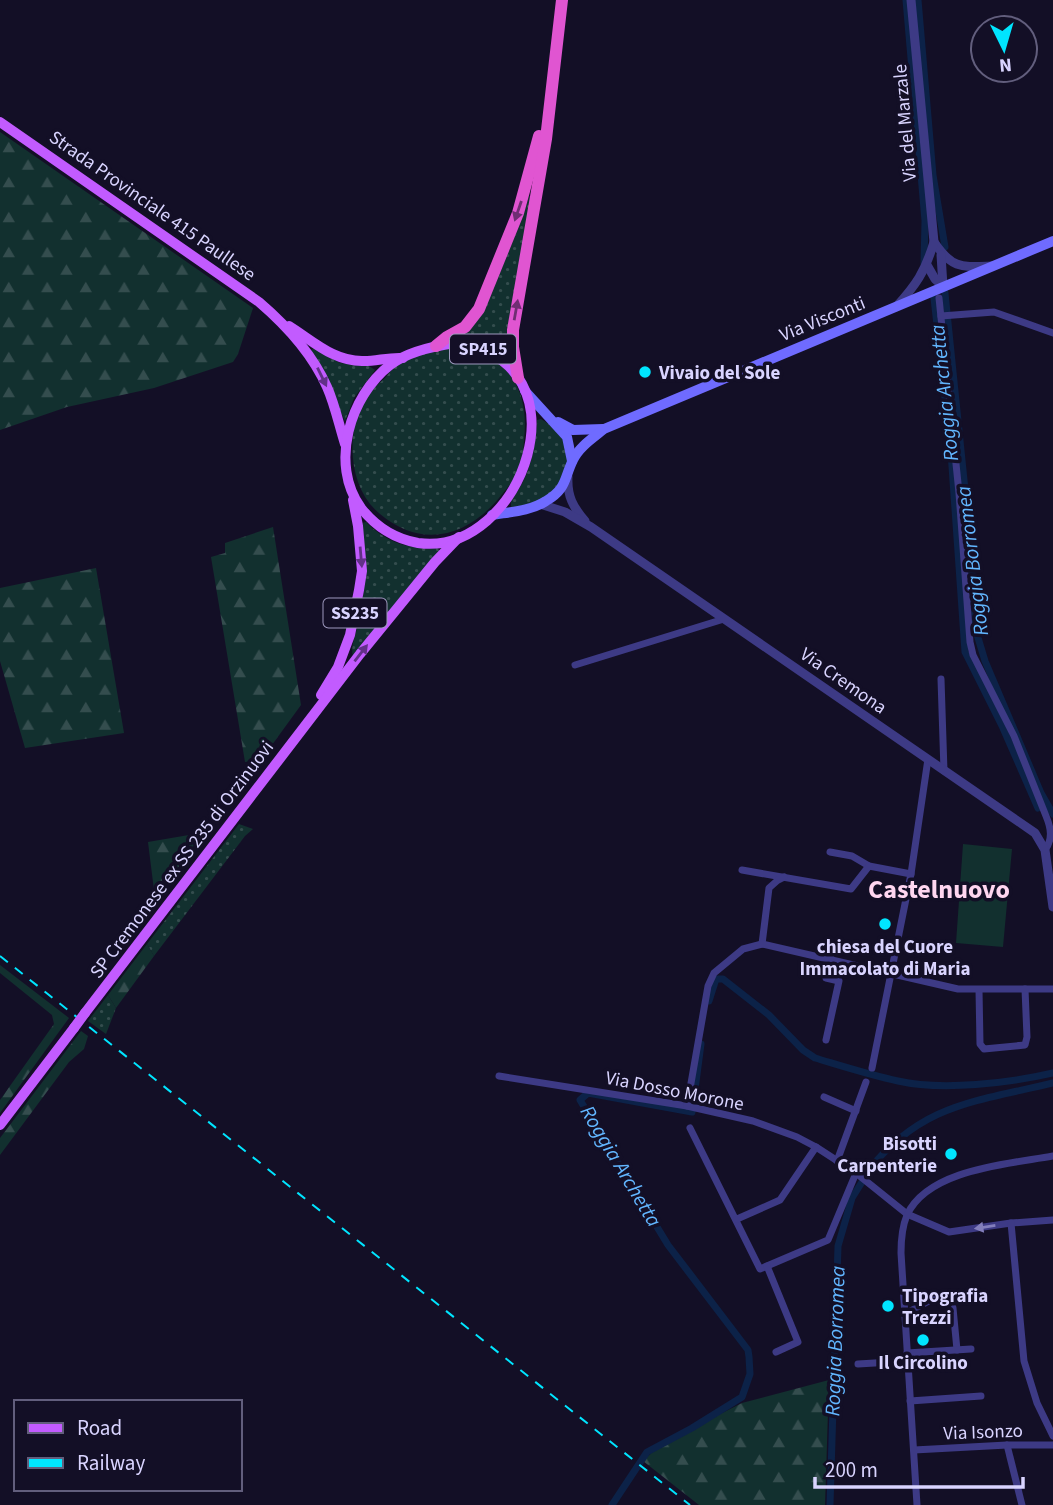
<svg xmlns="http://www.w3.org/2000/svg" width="1053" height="1505" font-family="'Source Sans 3',sans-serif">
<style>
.grass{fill:url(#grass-dots)}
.forest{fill:url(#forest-firs)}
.pitch{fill:#12302f}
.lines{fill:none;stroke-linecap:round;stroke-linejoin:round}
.canal{stroke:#0c2248;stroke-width:7}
.minor{stroke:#3d3a85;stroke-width:7}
.tertiary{stroke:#3d3a85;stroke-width:9}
.secondary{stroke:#6f6bff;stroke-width:10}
.primary{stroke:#c25bff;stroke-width:10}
.trunk{stroke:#e055d1;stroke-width:12}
.rail{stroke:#00e5ff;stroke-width:2;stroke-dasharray:10 9;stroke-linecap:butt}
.primary-bridge{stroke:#c25bff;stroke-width:10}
.oneway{fill:#6f2e73}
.oneway2{fill:#623188}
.oneway3{fill:#837fbc}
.poi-dot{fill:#00e5ff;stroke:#130f26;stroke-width:2.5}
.labels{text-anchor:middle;stroke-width:7;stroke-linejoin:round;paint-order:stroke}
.shield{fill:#130f26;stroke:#9e99be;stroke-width:2}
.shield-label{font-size:18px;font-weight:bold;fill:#d9d4ff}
.street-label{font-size:19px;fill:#d9d4ff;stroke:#130f26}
.poi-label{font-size:19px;font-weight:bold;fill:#d9d4ff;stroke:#130f26;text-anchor:start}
.water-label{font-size:21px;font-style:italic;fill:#62b6ff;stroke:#130f26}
.district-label{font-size:26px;font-weight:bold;fill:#ffd6f0;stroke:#130f26}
</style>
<defs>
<pattern id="grass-dots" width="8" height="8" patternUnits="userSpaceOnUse" patternTransform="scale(1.75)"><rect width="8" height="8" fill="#12302f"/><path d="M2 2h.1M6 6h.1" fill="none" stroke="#344d4e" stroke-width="1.8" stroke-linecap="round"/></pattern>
<pattern id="forest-firs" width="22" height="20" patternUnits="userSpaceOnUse" patternTransform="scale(1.75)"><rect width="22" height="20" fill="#12302f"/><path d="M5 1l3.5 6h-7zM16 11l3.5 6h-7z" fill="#344d4e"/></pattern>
</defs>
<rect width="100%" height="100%" fill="#130f26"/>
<g class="grass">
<path d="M529,196H532L509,356L506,357L490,346L457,337L471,328L484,311L522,219Z"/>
<path d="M455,346C465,349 478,349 486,354C519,374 528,403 524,440C523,448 524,459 521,466C517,476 510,485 503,493C471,535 424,551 380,514C349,489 345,435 364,401C369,392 377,385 385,378C390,372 397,363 404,359C419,352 439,350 455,346Z"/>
<path d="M314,348L340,363L369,366L375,370L354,398L345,421L311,350Z"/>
<path d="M541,419C547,423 554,427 559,432C579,454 562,491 538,501C529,505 520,506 511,507V501C530,476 535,451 537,420Z"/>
<path d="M366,522C385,542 410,550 437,548L441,552L353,656C350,647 356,635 358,624C366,590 367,557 362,523Z"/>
<path d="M239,824L253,829L245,836L154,956L147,944Z"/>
<path d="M108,995L116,1008L106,1034L88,1021Z"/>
</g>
<g class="forest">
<path d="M0,132L253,308L238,354L233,362L154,388L67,407L0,430Z"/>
<path d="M273,527L301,705L261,760L245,762L211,557L225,553V543Z"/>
<path d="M96,568L124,733L25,748L0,661V588Z"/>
<path d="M201,831L192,849L155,898L148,842L189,835Z"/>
<path d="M147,944L154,956L116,1008L108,995Z"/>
<path d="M0,965L69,1018L0,1113V1100L54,1024L52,1015L0,973Z"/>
<path d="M81,1031L88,1036L84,1049L69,1062L0,1155V1138Z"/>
<path d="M829,1380L825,1505H699L643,1461L661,1444L742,1403Z"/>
</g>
<path class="pitch" d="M963,844L1012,849L1003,947L956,943Z"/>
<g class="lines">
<g class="canal">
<path d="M906,0L925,221L924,264"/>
<path d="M918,0L933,175L945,247"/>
<path d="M945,293L970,539L976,631L985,661L1041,793L1053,814"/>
<path d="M934,298L951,452L965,652L1003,728L1038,808"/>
<path d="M709,1001L716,979H723L769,1015L803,1050L815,1058C842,1066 870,1075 898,1081C942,1091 1010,1083 1053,1073"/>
<path d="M867,1172C921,1104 973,1102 1053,1083"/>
<path d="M612,1505L647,1452L692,1428L742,1397L750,1374L749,1357L748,1350L668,1245L580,1100L588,1093L692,1112L701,1044"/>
<path d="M830,1505L838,1246L852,1198L862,1182"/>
</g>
<g class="minor">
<path d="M939,298L959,493L970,642L973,655L1014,736L1046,816C1051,828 1053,839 1045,850"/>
<path d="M941,316L994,312L1053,333"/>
<path d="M575,665L724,619"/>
<path d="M941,679L944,771"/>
<path d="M830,852L852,856L869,866L911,874"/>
<path d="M742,870L851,889L869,866"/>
<path d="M762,944L769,888L778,880L784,877"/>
<path d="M979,990L980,1044L984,1049L1025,1045L1027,1037L1025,989"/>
<path d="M826,1040L839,981L826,978L831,958"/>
<path d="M872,1068L911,874L928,759"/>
<path d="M499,1076L687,1106L753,1121L797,1137L816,1147L856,1173L907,1214L949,1232L1011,1223L1053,1220"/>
<path d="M824,1097L856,1111"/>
<path d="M687,1106L708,986L714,973L743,949L762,944L958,989H1053"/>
<path d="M690,1128L760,1269L828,1240L856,1173"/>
<path d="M837,1161L866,1082"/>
<path d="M737,1219L780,1200L816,1147"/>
<path d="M1011,1223L1024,1361L1037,1403L1053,1436"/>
<path d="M767,1266L798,1342L776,1352"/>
<path d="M953,1308L957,1350"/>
<path d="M905,1314L940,1295"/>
<path d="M907,1353L971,1349"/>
<path d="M858,1364L908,1361"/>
<path d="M910,1401L981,1396"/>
<path d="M1007,1445L1022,1505"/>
<path d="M914,1450L1007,1445H1053"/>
<path d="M917,1505L901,1253C901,1241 902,1227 907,1215C928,1169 1009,1164 1053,1156"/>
</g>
<g class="tertiary">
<path d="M934,242C952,269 961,267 992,266"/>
<path d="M941,255L943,286"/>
<path d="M927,265L935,279L943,286"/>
<path d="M896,307C916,285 925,272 934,242L911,0"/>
<path d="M568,477C567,496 573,507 585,521"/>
<path d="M540,504L565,512L591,527L1035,833L1045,850L1053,907"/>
</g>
<g class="secondary">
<path d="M525,391L567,437L572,461"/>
<path d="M558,422L573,430L603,429"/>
<path d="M492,515C510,512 531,511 546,501C567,489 564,478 573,460C579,447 593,438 604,429L1053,241"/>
</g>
<g class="primary">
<path d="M0,122L259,302C287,326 312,353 327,387C335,405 339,425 345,444"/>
<path d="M289,326C313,341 334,362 364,361C377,361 389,357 403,358"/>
<path d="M455,343C593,361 522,558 418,543C395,539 376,527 361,508C329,464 350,396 390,365C407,352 434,346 455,343Z"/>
<path d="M321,695L338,667L350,635L359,590L362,571L358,526L353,500"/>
<path d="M85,1013L360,654L435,562L459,537"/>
<path d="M0,1125L74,1028"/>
</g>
<g class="trunk">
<path d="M436,346L447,337L465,327L479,309L518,213L539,136"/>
<path d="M518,378L513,347V330L546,139L562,0"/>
</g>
<path class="rail" d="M0,956L690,1505"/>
<path class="primary-bridge" d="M74,1028L85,1013"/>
</g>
<defs><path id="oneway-solid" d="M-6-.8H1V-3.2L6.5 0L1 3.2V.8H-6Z" transform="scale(1.75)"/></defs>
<g class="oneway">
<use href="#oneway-solid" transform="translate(518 211) rotate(109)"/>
<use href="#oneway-solid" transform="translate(516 310) rotate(-80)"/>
</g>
<g class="oneway2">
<use href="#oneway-solid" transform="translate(322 377) rotate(64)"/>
<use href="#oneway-solid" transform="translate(361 557) rotate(85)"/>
<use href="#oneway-solid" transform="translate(361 653) rotate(-52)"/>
</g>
<use class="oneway3" href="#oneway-solid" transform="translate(985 1227) rotate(171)"/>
<g class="poi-dot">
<circle cx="645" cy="372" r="7"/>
<circle cx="885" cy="924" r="7"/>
<circle cx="951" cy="1154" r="7"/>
<circle cx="888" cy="1306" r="7"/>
<circle cx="923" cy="1340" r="7"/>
</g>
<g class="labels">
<g class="shield">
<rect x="450" y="334.5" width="66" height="29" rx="5"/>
<rect x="323.5" y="598.5" width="63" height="29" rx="5"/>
</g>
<g class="shield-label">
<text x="483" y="355">SP415</text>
<text x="355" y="619">SS235</text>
</g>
<g class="street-label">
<text transform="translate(904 123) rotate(-95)" y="7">Via del Marzale</text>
<text transform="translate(153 205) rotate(35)" y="7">Strada Provinciale 415 Paullese</text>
<text transform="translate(822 318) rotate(-22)" y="7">Via Visconti</text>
<text transform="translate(844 680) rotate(35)" y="7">Via Cremona</text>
<text transform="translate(181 859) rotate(-53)" y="7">SP Cremonese ex SS 235 di Orzinuovi</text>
<text transform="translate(675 1090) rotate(11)" y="7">Via Dosso Morone</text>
<text transform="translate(983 1431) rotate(-2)" y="7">Via Isonzo</text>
</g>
<g class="poi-label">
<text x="659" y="379">Vivaio del Sole</text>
<text x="885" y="953" text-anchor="middle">chiesa del Cuore<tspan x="885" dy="22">Immacolato di Maria</tspan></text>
<text x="937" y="1150" text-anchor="end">Bisotti<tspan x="937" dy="22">Carpenterie</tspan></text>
<text x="902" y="1302">Tipografia<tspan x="902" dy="22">Trezzi</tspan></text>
<text x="923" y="1369" text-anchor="middle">Il Circolino</text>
</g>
<g class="water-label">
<text transform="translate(944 393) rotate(-96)" y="7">Roggia Archetta</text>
<text transform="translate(972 561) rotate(-97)" y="7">Roggia Borromea</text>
<text transform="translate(621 1166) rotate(59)" y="7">Roggia Archetta</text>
<text transform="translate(835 1341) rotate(-88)" y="7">Roggia Borromea</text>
</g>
<g class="district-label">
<text x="939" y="898">Castelnuovo</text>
</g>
</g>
<rect x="14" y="1400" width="228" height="91" fill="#130f26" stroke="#625e7d" stroke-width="2"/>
<rect x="28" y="1423" width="35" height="10" fill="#c25bff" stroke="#625e7d" stroke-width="2"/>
<text x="77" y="1435" font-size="21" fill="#d9d4ff">Road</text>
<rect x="28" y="1458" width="35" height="10" fill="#00e5ff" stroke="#625e7d" stroke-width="2"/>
<text x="77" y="1470" font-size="21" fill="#d9d4ff">Railway</text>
<g transform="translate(1004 49) rotate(175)"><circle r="33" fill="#130f26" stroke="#625e7d" stroke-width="2"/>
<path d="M0-5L12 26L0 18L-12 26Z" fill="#00e5ff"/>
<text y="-10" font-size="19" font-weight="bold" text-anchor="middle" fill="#d9d4ff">N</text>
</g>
<path d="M815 1477v10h208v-10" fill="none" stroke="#d9d4ff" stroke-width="3.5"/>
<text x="825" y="1477" font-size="21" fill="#d9d4ff" stroke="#130f26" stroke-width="5" paint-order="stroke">200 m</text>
</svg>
